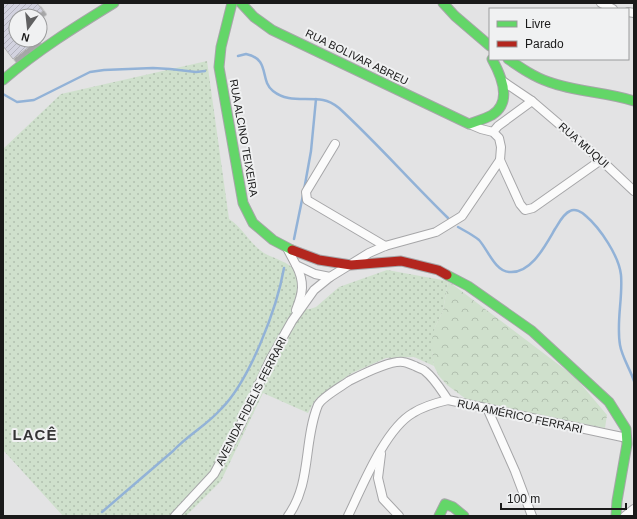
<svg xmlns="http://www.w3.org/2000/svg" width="637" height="519" font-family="Helvetica,sans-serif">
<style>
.grass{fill:url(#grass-dots)}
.forest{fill:url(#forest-crowns)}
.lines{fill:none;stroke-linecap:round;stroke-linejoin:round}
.stream{stroke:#92b2d7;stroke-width:2.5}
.building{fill:url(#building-hatch);stroke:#b4b4b5;filter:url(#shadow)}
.street-casing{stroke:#a6a6a8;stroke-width:10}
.fast-casing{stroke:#a6a6a8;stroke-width:11}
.jam-casing{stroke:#a6a6a8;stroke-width:11}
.street{stroke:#fbfbfb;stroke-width:8}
.fast{stroke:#63d668;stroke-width:9}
.jam{stroke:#b3261e;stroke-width:9}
.labels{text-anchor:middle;stroke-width:4;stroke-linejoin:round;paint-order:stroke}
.street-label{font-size:11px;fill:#1a1a1a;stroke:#f0f1f2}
.district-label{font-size:15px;font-weight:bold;letter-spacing:1px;fill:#343435;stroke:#f0f1f2}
</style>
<defs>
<pattern id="grass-dots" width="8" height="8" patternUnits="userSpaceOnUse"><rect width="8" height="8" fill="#cfe0cc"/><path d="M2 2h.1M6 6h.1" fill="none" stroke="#b1c0af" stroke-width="1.8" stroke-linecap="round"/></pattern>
<pattern id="forest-crowns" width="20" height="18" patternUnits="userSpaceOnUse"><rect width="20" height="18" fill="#cfe0cc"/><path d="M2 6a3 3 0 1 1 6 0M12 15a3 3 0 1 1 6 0" fill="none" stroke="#b1c0af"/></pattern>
<pattern id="building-hatch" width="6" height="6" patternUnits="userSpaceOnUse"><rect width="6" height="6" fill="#d2d2df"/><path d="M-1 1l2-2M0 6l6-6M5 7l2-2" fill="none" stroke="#b4b4bf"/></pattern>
<filter id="shadow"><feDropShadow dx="3.5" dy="3.5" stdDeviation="0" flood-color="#0004"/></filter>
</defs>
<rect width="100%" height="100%" fill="#e3e3e4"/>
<path class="grass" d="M207,61L229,219C243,228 250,244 264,253C272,258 289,262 294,270C300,281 298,297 303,309H310L316,307L339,287L387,270L448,281L443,311L435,327L432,350L434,366L414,357L386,358L352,373L327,390L315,400L308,413L263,393L221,481L186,516H63L3,450V149L61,94Z"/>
<path class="forest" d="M448,281L575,377L607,415L605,428L470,402L447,385L439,376L434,366L431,343L435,327L443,311Z"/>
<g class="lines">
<g class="stream">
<path d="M238,56L246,54C271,59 259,80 273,91C288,103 305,97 323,100C329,101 334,104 339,108C377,143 411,182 448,218"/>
<path d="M3,94L17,102L34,100L90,72L104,70L153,68L170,69L196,72L205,71"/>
<path d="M304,190L311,151L316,99"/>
<path d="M458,227C465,231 473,235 479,240C488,250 495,271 509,272C531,274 545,246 555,229C559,223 563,214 570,211C575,208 582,212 586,216C600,228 619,256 621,275C623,298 616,322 620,345C622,357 630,369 634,381"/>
<path d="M294,239L303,195"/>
<path d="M102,512L173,451C188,435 207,425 221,409C250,380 277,308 284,268"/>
</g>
</g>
<path class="building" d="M3,3H37L43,11L36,16H16V40H38L13,59L3,46Z"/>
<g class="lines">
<defs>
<g id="street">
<path d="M601,3L613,9"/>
<path d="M628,12L634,13"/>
<path d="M504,82L532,101L601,160L634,191"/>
<path d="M469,124L481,129L493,132L499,138L501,147L500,160L520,204L525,210L533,208L601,160"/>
<path d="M493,132L498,126L532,101"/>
<path d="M335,144L306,192L307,200L385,246"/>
<path d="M287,248L296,265L315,274L330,277L369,253L385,246L436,232L462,216L500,160"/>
<path d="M296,265C305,282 303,293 296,310"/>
<path d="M487,408L515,471L532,516"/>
<path d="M381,454L378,478L383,499L399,516"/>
<path d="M175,516L214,474L241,424L270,360L292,321L314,290L330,277"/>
<path d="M288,516C312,483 303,442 318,405C322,397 342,386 349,381C361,375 390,360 403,362C407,362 411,365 415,366C418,368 423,369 425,371C435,379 441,390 448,400L627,438"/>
<path d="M348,516C362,487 385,429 413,413C424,406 435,403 448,400"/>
<path d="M625,516L634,509"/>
</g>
<g id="fast">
<path d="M232,3L221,47L219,67L243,203L253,223L273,240L292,250"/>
<path d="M241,3L254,17L272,30L469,124C477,121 485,119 492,115C513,102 501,75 492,59"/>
<path d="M443,3L455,16L490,46"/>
<path d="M508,59C521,68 534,77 549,82C576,92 606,92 634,101"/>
<path d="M3,80C38,50 75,27 114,3"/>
<path d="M447,275L468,286L532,331L609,402L626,429L627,444L617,501L616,516"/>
<path d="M439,516L445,504L453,507L464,516"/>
</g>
<path id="jam" d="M292,250L319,260L351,265L401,261L438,270L447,275"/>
</defs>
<use href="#street" class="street-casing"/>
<use href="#fast" class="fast-casing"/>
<use href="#jam" class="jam-casing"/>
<use href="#street" class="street"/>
<use href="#fast" class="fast"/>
<use href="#jam" class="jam"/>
</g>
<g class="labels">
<g class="street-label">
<text transform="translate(357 57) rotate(26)" y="4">RUA BOLIVAR ABREU</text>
<text transform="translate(244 138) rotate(80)" y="4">RUA ALCINO TEIXEIRA</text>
<text transform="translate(584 145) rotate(41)" y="4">RUA MUQUI</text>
<text transform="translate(251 401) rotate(-63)" y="4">AVENIDA FIDELIS FERRARI</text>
<text transform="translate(520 416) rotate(12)" y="4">RUA AMÉRICO FERRARI</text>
</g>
<g class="district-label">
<text x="35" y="440">LACÊ</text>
</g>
</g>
<rect width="637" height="519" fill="none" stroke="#1a1a1a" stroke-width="8"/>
<rect x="489" y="8" width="140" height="52" fill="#f0f1f2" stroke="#9a9b9c"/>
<rect x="497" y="21" width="20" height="6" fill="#63d668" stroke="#9a9b9c"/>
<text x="525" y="28" font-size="12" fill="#1a1a1a">Livre</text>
<rect x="497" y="41" width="20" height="6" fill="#b3261e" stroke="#9a9b9c"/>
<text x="525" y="48" font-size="12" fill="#1a1a1a">Parado</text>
<g transform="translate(28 28) rotate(195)"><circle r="19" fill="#f0f1f2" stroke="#9a9b9c"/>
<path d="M0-3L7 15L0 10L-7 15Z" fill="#606061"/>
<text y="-6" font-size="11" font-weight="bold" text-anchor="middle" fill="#1a1a1a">N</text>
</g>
<path d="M501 503v6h125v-6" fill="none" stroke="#1a1a1a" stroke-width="2"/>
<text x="507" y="503" font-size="12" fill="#1a1a1a" stroke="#f0f1f2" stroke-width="3" paint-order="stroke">100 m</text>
</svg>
